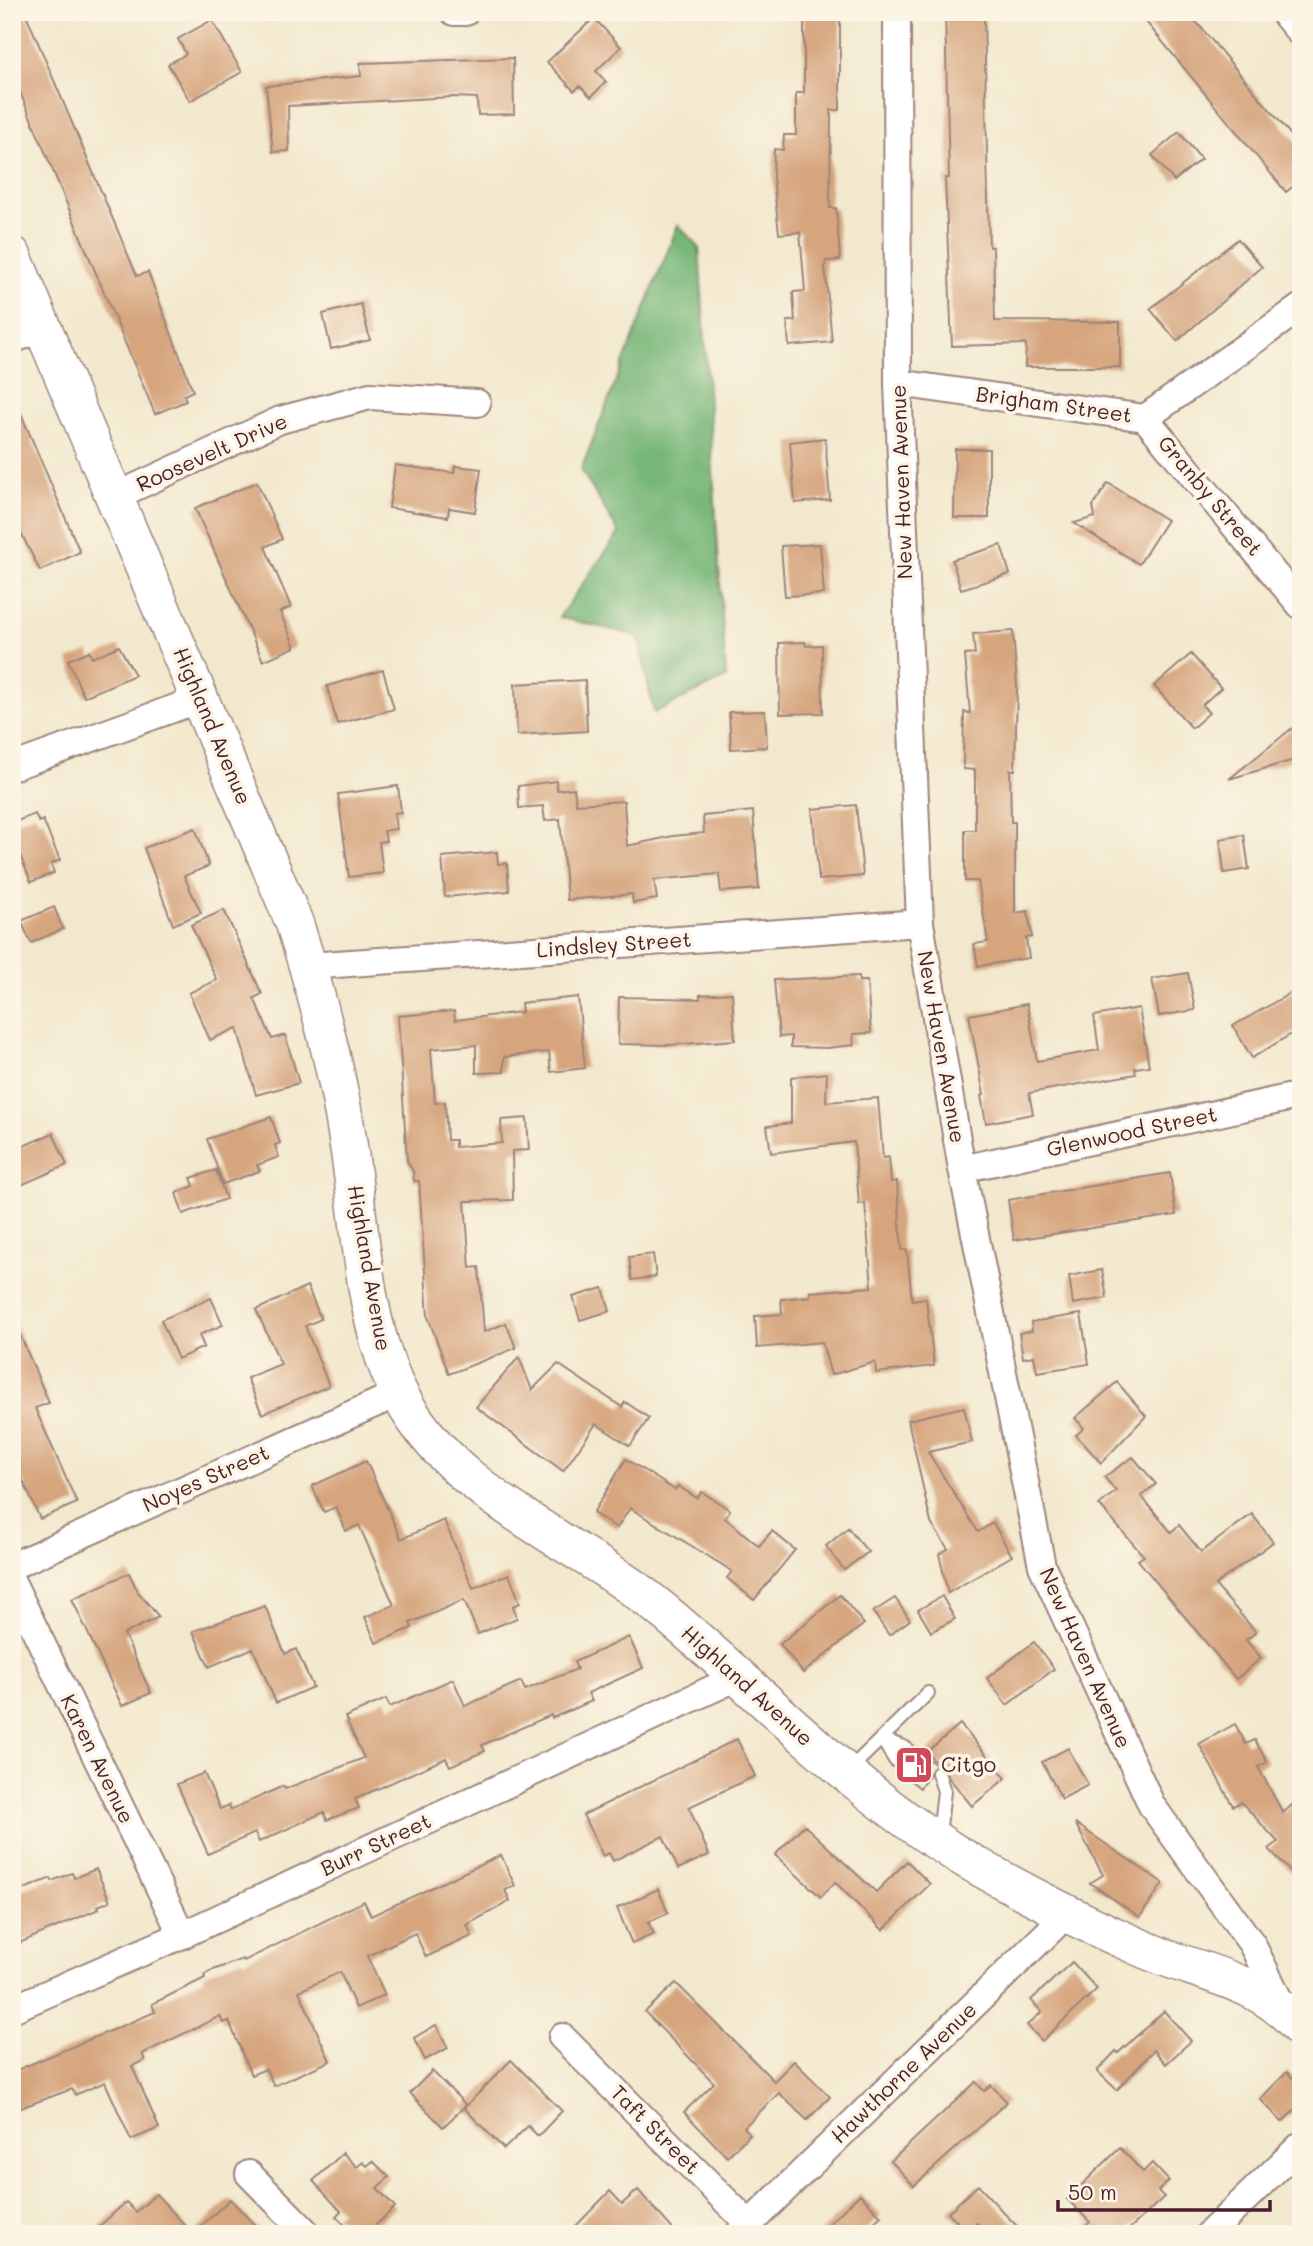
<svg xmlns="http://www.w3.org/2000/svg" width="1313" height="2246" font-family="Mali,sans-serif">
<style>
.forest{fill:#76b677;stroke:#606a51;stroke-width:2}
.building{fill:#d6a57e}
.lines{fill:none;stroke-linecap:round;stroke-linejoin:round}
.lane-casing{stroke:#9e847c;stroke-width:16}
.street-casing{stroke:#9e847c;stroke-width:30}
.secondary-casing{stroke:#9e847c;stroke-width:40}
.lane{stroke:#fff;stroke-width:12}
.street{stroke:#fff;stroke-width:26}
.secondary{stroke:#fff;stroke-width:37}
.labels{text-anchor:middle;stroke-width:7;stroke-linejoin:round;paint-order:stroke}
.street-label{font-size:21px;fill:#4a1f2b;stroke:#fcf5e5}
.poi-label{font-size:21px;fill:#4a1f2b;stroke:#fcf5e5;text-anchor:start}
</style>
<rect width="100%" height="100%" fill="#fcf5e5"/>
<filter id="ink" filterUnits="userSpaceOnUse"><feTurbulence type="fractalNoise" baseFrequency=".0143" numOctaves="2"/><feDisplacementMap in="SourceGraphic" scale="14" xChannelSelector="R" yChannelSelector="G"/><feConvolveMatrix kernelMatrix="1 2 1 2 8 2 1 2 1" color-interpolation-filters="sRGB"/></filter>
<filter id="wash" filterUnits="userSpaceOnUse"><feTurbulence type="fractalNoise" baseFrequency=".00686" numOctaves="4" result="noise"/><feDisplacementMap in="SourceGraphic" scale="28" xChannelSelector="R" yChannelSelector="G"/><feGaussianBlur stdDeviation="1.57" result="paint"/><feColorMatrix in="noise" values="0 0 0 0 0 0 0 0 0 0 0 0 0 0 0 0 0 1.4 0 .05"/><feComposite in="paint" operator="in"/></filter>
<g filter="url(#wash)">
<rect width="100%" height="100%" fill="#f2e8cd"/>
<path class="forest" d="M678,225L699,247L726,678L654,713L638,636L559,617L619,533L581,470Z"/>
<g id="blocks">
<g class="building">
<path d="M12,12H25L137,276L148,272L193,391L184,395L186,401L155,414L12,73Z"/>
<path d="M804,12H840V110H831L830,208H836L840,260L826,261L825,266L832,342L789,346L787,321H795L793,292L805,291L800,232L779,234L773,177L774,149L783,150L784,135H796V93H804Z"/>
<path d="M945,12H984L989,247H993L995,321L1120,322V367H1025L1026,344L952,346L945,178H949Z"/>
<path d="M1138,12H1188L1301,147V180L1286,192Z"/>
<path d="M594,18L621,47L596,71L606,82L591,97L580,86L574,91L547,62Z"/>
<path d="M212,20L242,72L190,101L168,64L186,54L178,39Z"/>
<path d="M513,58L514,114L478,115L477,98L453,97L288,106L289,151L273,152L266,86L361,76L360,63Z"/>
<path d="M1179,132L1201,159L1174,181L1152,155Z"/>
<path d="M1238,239L1262,267L1177,341L1150,309Z"/>
<path d="M361,304L370,340L331,349L323,314Z"/>
<path d="M13,395L80,552L40,571L22,535L12,539Z"/>
<path d="M825,438L830,500L795,503L790,442Z"/>
<path d="M955,449H989V518H954Z"/>
<path d="M395,465L454,473L455,466L481,469L475,512L449,508L448,517L389,508Z"/>
<path d="M257,482L282,539L265,547L291,607L280,612L295,647L263,661L195,508Z"/>
<path d="M1108,483L1167,520L1139,564L1074,523L1095,517L1093,506Z"/>
<path d="M820,544L824,594L785,596L781,546Z"/>
<path d="M1001,545L1010,574L961,589L952,560Z"/>
<path d="M1013,631L1017,687L1015,770H1010L1011,822H1015V913L1028,911L1032,937L1026,938L1029,958L978,966L974,944L988,942L978,881H965V830H975V770L963,769L964,712L970,713L965,655L975,654L973,634Z"/>
<path d="M805,642L806,646L822,645L823,713L780,714L779,643Z"/>
<path d="M119,646L135,675L84,697L68,660L89,651L92,658Z"/>
<path d="M1191,654L1221,688L1202,705L1209,713L1192,728L1154,686Z"/>
<path d="M383,670L394,709L337,724L327,686Z"/>
<path d="M585,680L587,731L517,735L515,684Z"/>
<path d="M765,711L767,747L731,749L729,712Z"/>
<path d="M1301,721V758L1229,779Z"/>
<path d="M556,781L557,790L574,788L576,804L624,801L627,846L673,836L704,833L703,816L753,811L759,889L721,892L719,874L654,880L657,899L633,903L632,894L567,900L560,819L545,821L543,806L519,808L518,786Z"/>
<path d="M398,786L401,812L394,813L396,829L384,831L386,841L379,842L383,873L349,877L338,794Z"/>
<path d="M856,805L863,876L819,880L812,809Z"/>
<path d="M35,814L39,822L43,820L60,860L51,864L54,873L31,882L12,836V823Z"/>
<path d="M195,828L209,866L184,876L201,913L173,925L144,848Z"/>
<path d="M1244,835L1249,869L1224,873L1220,839Z"/>
<path d="M497,852L498,864L507,863L509,891L445,897L442,857Z"/>
<path d="M54,907L63,929L31,943L21,921Z"/>
<path d="M224,910L262,994L254,998L272,1039L285,1035L299,1083L256,1095L237,1028L210,1040L189,993L217,980L191,925Z"/>
<path d="M1188,973L1195,1010L1159,1016L1152,979Z"/>
<path d="M859,976V981H867L871,1033L853,1034L854,1045L827,1048L791,1047V1036L779,1037L774,980Z"/>
<path d="M1301,987V1028L1252,1058L1233,1026Z"/>
<path d="M732,993L735,1040L671,1045L618,1044L619,997L700,999V995Z"/>
<path d="M578,997L585,1068L551,1072L549,1052L504,1057V1072L476,1073V1045L431,1049L435,1103L445,1102L447,1140H455V1147L502,1143L501,1120L527,1118L529,1150L512,1151L513,1200L465,1201L470,1268L479,1267L484,1332L506,1323L516,1348L449,1374L428,1317L419,1181H414L413,1171L407,1161L398,1016L454,1011L455,1020L522,1012L521,1003Z"/>
<path d="M1027,1004L1037,1061L1099,1050L1094,1016L1139,1008L1149,1066L1135,1068L1136,1074L1029,1093L1033,1114L986,1123L981,1096L984,1095L969,1015Z"/>
<path d="M827,1073L826,1102L878,1098L883,1158L889,1157L891,1182L897,1181L902,1250H907L912,1300L926,1298L934,1366L876,1373L875,1362L831,1375L822,1342L757,1348L755,1316L782,1314L781,1299L810,1296V1292L872,1287L865,1203L859,1204L854,1142L771,1153L767,1126L791,1123V1077Z"/>
<path d="M271,1117L280,1143L275,1145L279,1157L257,1165L260,1171L223,1184L207,1139Z"/>
<path d="M53,1133L67,1165L12,1189V1151Z"/>
<path d="M216,1170L226,1199L183,1214L176,1193L194,1186L191,1178Z"/>
<path d="M1170,1173L1176,1215L1014,1240L1008,1200Z"/>
<path d="M653,1254L656,1277L632,1280L629,1257Z"/>
<path d="M1102,1270L1107,1298L1073,1304L1069,1276Z"/>
<path d="M307,1286L321,1319L305,1326L329,1386L262,1414L247,1378L281,1364L256,1310Z"/>
<path d="M603,1288L610,1311L580,1320L573,1297Z"/>
<path d="M211,1298L223,1325L199,1335L204,1347L178,1359L161,1320Z"/>
<path d="M1081,1314L1089,1364L1037,1372L1034,1356L1023,1358L1019,1333L1032,1331L1031,1322Z"/>
<path d="M12,1316L49,1403L35,1408L77,1503L40,1519L12,1456Z"/>
<path d="M519,1357L532,1390L558,1364L622,1407L625,1402L649,1418L630,1446L596,1424L563,1471L476,1407Z"/>
<path d="M1117,1382L1146,1416L1101,1463L1076,1435L1084,1428L1075,1418Z"/>
<path d="M964,1407L972,1442L928,1452L978,1532L993,1523L1012,1556L948,1593L939,1554L948,1549L931,1523L908,1420Z"/>
<path d="M1133,1457L1156,1484L1141,1496L1171,1532L1179,1525L1201,1552L1252,1514L1273,1542L1215,1585L1256,1632L1246,1640L1261,1658L1236,1679L1138,1560L1144,1556L1099,1505L1116,1491L1104,1477Z"/>
<path d="M626,1459L675,1490L678,1486L697,1498L702,1492L730,1510L725,1518L759,1546L772,1531L795,1550L754,1600L727,1578L732,1571L630,1508L617,1528L593,1513Z"/>
<path d="M366,1461L401,1539L444,1520L473,1588L509,1574L520,1603L513,1606L517,1618L478,1634L464,1600L410,1623L412,1628L376,1643L365,1617L394,1605L359,1525L346,1531L336,1507L324,1512L312,1486Z"/>
<path d="M848,1528L868,1552L844,1570L826,1546Z"/>
<path d="M129,1573L138,1592L159,1617L124,1634L151,1693L122,1706L72,1599Z"/>
<path d="M840,1595L864,1624L803,1673L780,1644Z"/>
<path d="M942,1596L955,1619L931,1632L918,1610Z"/>
<path d="M895,1598L910,1620L889,1635L873,1612Z"/>
<path d="M265,1606L285,1654L296,1649L313,1687L276,1703L253,1648L209,1667L193,1631Z"/>
<path d="M629,1637L643,1668L588,1693L592,1701L552,1718L551,1715L482,1745L485,1751L450,1766L446,1758L355,1799L359,1808L327,1820L324,1812L259,1842L255,1833L208,1854L177,1784L204,1773L220,1809L229,1805L231,1810L283,1786L285,1789L364,1758L345,1717L386,1699L390,1707L453,1679L465,1706L521,1681L525,1690L577,1669L574,1662Z"/>
<path d="M1034,1642L1054,1669L1007,1705L987,1678Z"/>
<path d="M960,1724L1006,1778L972,1806L949,1778L944,1767L937,1764L927,1752Z"/>
<path d="M1235,1724L1246,1744L1255,1740L1267,1762L1258,1767L1283,1813L1301,1797V1883L1269,1849L1278,1842L1241,1802L1233,1806L1199,1744Z"/>
<path d="M737,1739L755,1776L689,1807L709,1855L678,1869L663,1836L613,1861L609,1853L603,1856L583,1815Z"/>
<path d="M915,1748L936,1765L920,1788L896,1769L903,1763V1756L911,1755Z"/>
<path d="M1068,1748L1088,1785L1062,1799L1042,1762Z"/>
<path d="M1075,1823L1163,1883L1140,1917L1090,1883L1103,1875Z"/>
<path d="M804,1825L876,1892L907,1861L930,1884L883,1930L835,1882L821,1897L775,1855Z"/>
<path d="M501,1855L515,1886L505,1890L510,1901L467,1925L472,1936L426,1957L415,1933L367,1956L385,1995L356,2008L340,1972L299,1991L330,2061L274,2086L266,2069L251,2075L229,2021L223,2023L220,2016L142,2054L145,2060L132,2066L159,2128L131,2140L105,2082L75,2095L72,2089L12,2111V2072L155,2012L152,2004L205,1978L204,1975L213,1970L243,1959L244,1961L364,1901L371,1916Z"/>
<path d="M96,1869L110,1901L98,1906L99,1909L17,1944L12,1932V1894L51,1878L52,1881L72,1873L74,1878Z"/>
<path d="M658,1889L668,1913L648,1922L654,1934L632,1944L617,1908Z"/>
<path d="M1072,1962L1097,1989L1042,2041L1027,2025L1042,2012L1031,2000Z"/>
<path d="M676,1983L774,2081L794,2061L830,2097L807,2120L779,2093L744,2127L750,2134L727,2157L684,2112L714,2083L645,2012Z"/>
<path d="M1164,2011L1191,2041L1166,2064L1154,2050L1117,2090L1097,2071L1116,2051L1118,2053Z"/>
<path d="M436,2025L448,2048L425,2060L414,2038Z"/>
<path d="M511,2060L562,2111L538,2136L528,2126L504,2149L464,2108Z"/>
<path d="M432,2071L466,2105L443,2127L410,2093Z"/>
<path d="M1287,2072L1301,2087V2104L1282,2122L1260,2099Z"/>
<path d="M976,2082L984,2091L991,2085L1007,2102L914,2186L891,2161Z"/>
<path d="M1120,2148L1143,2172L1152,2163L1169,2181L1158,2191L1164,2197L1124,2234H1078L1090,2222L1067,2199Z"/>
<path d="M343,2153L357,2167L363,2162L367,2166L373,2161L389,2177L377,2188L395,2207L366,2234H353L336,2216L341,2211L313,2181Z"/>
<path d="M978,2185L1004,2213L1025,2234H988L977,2223L967,2232L948,2212Z"/>
<path d="M638,2190L677,2234H568L610,2191L622,2204Z"/>
<path d="M156,2194L193,2234H91L126,2202L136,2212Z"/>
<path d="M860,2194L881,2216L861,2234H818Z"/>
<path d="M230,2199L263,2234H193Z"/>
</g>
</g>
</g>
<g filter="url(#ink)">
<use href="#blocks" fill-opacity="0" stroke="#9e847c" stroke-width="2"/>
<g class="lines">
<defs>
<g id="lane">
<path d="M895,1760L882,1739L906,1748"/>
<path d="M848,1771L928,1693"/>
<path d="M938,1773L944,1791L939,1835"/>
</g>
<g id="street">
<path d="M454,12H465"/>
<path d="M897,12L898,383L920,923L962,1169L1042,1566L1152,1806L1252,1944L1284,2010"/>
<path d="M1283,12L1301,34"/>
<path d="M12,340L43,328"/>
<path d="M898,383L1145,418L1301,307"/>
<path d="M1145,418L1301,606"/>
<path d="M114,497L280,420L370,396L477,403"/>
<path d="M12,767L200,699"/>
<path d="M308,966L920,923"/>
<path d="M962,1169L1297,1096L1301,1092"/>
<path d="M12,1566L399,1393"/>
<path d="M12,1582L182,1935"/>
<path d="M12,2009L182,1935L738,1677"/>
<path d="M562,2037L749,2224"/>
<path d="M249,2174L308,2234"/>
<path d="M739,2234L1069,1912"/>
<path d="M1209,2234L1301,2145"/>
</g>
<path id="secondary" d="M12,255L294,922C318,997 338,1071 349,1149C361,1226 362,1312 395,1385C445,1494 575,1538 662,1610C764,1694 852,1792 967,1860C1024,1893 1086,1924 1146,1950C1201,1974 1261,1979 1301,2029"/>
</defs>
<use href="#lane" class="lane-casing"/>
<use href="#street" class="street-casing"/>
<use href="#secondary" class="secondary-casing"/>
<use href="#lane" class="lane"/>
<use href="#street" class="street"/>
<use href="#secondary" class="secondary"/>
</g>
</g>
<defs>
<symbol id="fuel-square" viewBox="-11 -11 22 22"><rect x="-9" y="-9" width="18" height="18" rx="4" fill="#d1495b" stroke="#fcf5e5"/><path d="M-5.5-6h7V0h2V4h1.3V-2.5L3-4.5l.8-.8L6-3V5H2.5V1h-1V6h-7ZM-4.2-4.7v3.2H.2V-4.7Z" fill="#fff"/></symbol>
</defs>
<g fill-rule="evenodd">
<use href="#fuel-square" x="892" y="1743" width="44" height="44"/>
</g>
<g class="labels">
<g class="street-label">
<text transform="translate(1054 405) rotate(8)" y="7">Brigham Street</text>
<text transform="translate(212 453) rotate(-24)" y="7">Roosevelt Drive</text>
<text transform="translate(902 482) rotate(-92)" y="7">New Haven Avenue</text>
<text transform="translate(1210 496) rotate(50)" y="7">Granby Street</text>
<text transform="translate(212 726) rotate(67)" y="7">Highland Avenue</text>
<text transform="translate(614 945) rotate(-4)" y="7">Lindsley Street</text>
<text transform="translate(941 1047) rotate(80)" y="7">New Haven Avenue</text>
<text transform="translate(1132 1132) rotate(-12)" y="7">Glenwood Street</text>
<text transform="translate(369 1268) rotate(80)" y="7">Highland Avenue</text>
<text transform="translate(206 1479) rotate(-24)" y="7">Noyes Street</text>
<text transform="translate(1085 1658) rotate(66)" y="7">New Haven Avenue</text>
<text transform="translate(747 1686) rotate(42)" y="7">Highland Avenue</text>
<text transform="translate(97 1759) rotate(64)" y="7">Karen Avenue</text>
<text transform="translate(376 1845) rotate(-25)" y="7">Burr Street</text>
<text transform="translate(904 2073) rotate(-44)" y="7">Hawthorne Avenue</text>
<text transform="translate(655 2130) rotate(45)" y="7">Taft Street</text>
</g>
<g class="poi-label">
<text x="941" y="1772">Citgo</text>
</g>
</g>
<rect width="1313" height="2246" fill="none" stroke="#fcf5e5" stroke-width="42"/>
<path d="M1058 2200v10h212v-10" fill="none" stroke="#4a1f2b" stroke-width="3.5"/>
<text x="1068" y="2200" font-size="21" fill="#4a1f2b" stroke="#fcf5e5" stroke-width="5" paint-order="stroke">50 m</text>
</svg>
